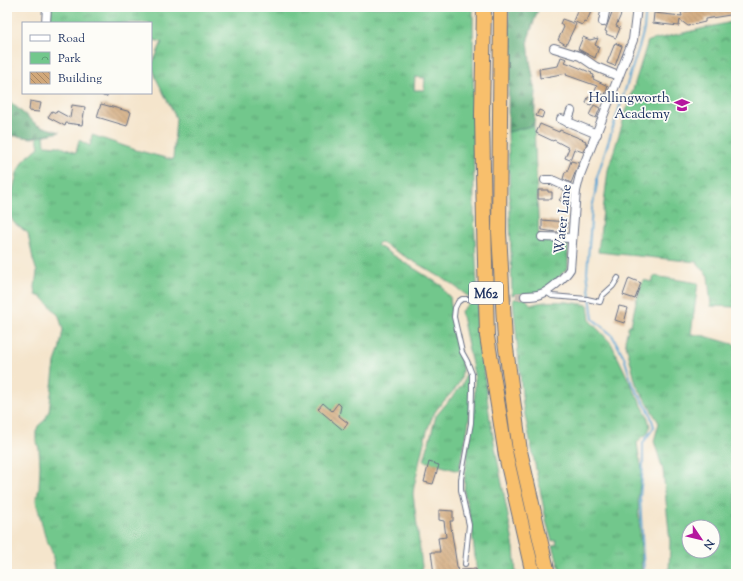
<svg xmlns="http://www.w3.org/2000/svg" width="743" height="581" font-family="'Sorts Mill Goudy',serif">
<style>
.grass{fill:url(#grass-tufts);stroke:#467b75;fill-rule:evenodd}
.forest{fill:url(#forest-firs);stroke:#3c6e6b}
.park{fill:url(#park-crowns);stroke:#467b75}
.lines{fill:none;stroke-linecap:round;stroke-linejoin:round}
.stream{stroke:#5ca6d3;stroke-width:2}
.building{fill:url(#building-back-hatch)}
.street-tunnel{stroke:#c9c1b6;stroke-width:8;stroke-dasharray:8 4;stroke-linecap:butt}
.lane-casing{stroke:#676f84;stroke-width:6}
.street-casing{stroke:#676f84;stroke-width:10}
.highway-casing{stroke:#676f84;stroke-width:16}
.lane{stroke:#fff;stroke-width:4}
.street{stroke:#fff;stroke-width:8}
.highway{stroke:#f8bf6c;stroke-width:14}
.labels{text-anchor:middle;stroke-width:3.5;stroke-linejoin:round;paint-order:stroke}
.shield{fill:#fdfcf7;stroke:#5f6c8c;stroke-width:1}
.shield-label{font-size:13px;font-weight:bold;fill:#1b2f5e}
.poi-label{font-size:14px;fill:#1b2f5e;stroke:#fdfcf7;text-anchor:end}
.street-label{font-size:14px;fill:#1b2f5e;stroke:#fdfcf7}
</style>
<defs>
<pattern id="grass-tufts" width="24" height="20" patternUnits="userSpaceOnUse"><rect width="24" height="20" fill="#72c78c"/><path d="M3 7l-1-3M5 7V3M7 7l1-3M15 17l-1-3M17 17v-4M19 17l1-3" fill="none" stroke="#5da276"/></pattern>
<pattern id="forest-firs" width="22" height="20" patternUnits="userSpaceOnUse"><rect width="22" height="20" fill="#5dac78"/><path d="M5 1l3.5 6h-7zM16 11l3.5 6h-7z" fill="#4c8c66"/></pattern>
<pattern id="park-crowns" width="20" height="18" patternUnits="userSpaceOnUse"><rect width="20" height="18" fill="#72c78c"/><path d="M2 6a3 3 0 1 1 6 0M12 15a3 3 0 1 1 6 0" fill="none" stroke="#5da276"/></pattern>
<pattern id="building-back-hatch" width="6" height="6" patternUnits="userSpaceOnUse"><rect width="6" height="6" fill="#d1a87a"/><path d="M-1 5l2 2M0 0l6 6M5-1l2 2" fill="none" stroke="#a98967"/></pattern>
</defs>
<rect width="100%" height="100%" fill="#fdfcf7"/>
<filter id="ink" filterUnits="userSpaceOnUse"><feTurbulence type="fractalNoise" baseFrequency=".025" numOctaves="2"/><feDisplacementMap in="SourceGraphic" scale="8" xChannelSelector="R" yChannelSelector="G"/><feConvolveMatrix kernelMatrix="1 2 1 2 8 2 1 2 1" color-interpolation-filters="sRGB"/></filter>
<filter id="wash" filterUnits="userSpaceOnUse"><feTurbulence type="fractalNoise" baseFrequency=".012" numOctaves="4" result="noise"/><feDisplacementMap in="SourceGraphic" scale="16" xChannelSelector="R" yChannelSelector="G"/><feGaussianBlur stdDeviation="0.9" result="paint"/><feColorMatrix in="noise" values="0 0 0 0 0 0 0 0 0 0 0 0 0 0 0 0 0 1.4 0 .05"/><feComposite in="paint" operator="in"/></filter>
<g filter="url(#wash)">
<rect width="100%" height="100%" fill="#f5e5cc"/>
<g class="grass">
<path d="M50,7H473L474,213L479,334L490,420L514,548L516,574H477L471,522L464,492L465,472L474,406L475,379L461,311L469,303V297L449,282L380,242L377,245L442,286L444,291L450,297L453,326L462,365C464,388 446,395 435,412C425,428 419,467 414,486L413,494L423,574H56L52,552L45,536L36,501L39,488L40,466L39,449L36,439V432L38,426L45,420L49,411L55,362L59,351L63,330L59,316L43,298L36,295L35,287L37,272L33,259L28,233L14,223L8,212L17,173L25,159L39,147L37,137L44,135L45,145L59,146L76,153L79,140L90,146L92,135L136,150L173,160L176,118L156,78L152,65L162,42L154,40L151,45V23H50ZM415,77L425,78L424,90H414Z"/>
<path d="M534,125L539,240H560L568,243V268L548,288L535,293L512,295L508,132Z"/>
<path d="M654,276L698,283L691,334L705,336L736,345V574H669L670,542L663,470L654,441L659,423L636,384L625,340L629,325H631L636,302L643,280L652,282ZM689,527H713V551H689Z"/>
<path d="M525,298L531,305C548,299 571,302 588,305L590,321L611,343L631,385L647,415L650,427L647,434L640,439L637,443L639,456L642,469L638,498L642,574H561L553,545L557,544L556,540L552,541L547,524L523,405L513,299Z"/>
<path d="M465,361C478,397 466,435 459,471L424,461L436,416L462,385L467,372Z"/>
</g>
<g class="forest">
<path d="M509,7H539L528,39L530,61L536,92L534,125L508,132Z"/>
<path d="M7,99L37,125L60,132L32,138L7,135Z"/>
</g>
<path class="park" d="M736,21V307L711,306L708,276L697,262L598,252L608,170L648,41Z"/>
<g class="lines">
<path class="stream" d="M644,574L640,497L643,467V443L654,427L650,413L632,383L624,357L612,335L593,319L587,272L592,208L597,184V177L640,44L644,29L646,7"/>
</g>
<g id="blocks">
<g class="building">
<path d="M579,7H593L586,23L584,22L582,25L573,21Z"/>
<path d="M614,7L623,10L616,26L620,28L616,38L606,34L607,32L605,31Z"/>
<path d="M722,7L723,11L730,7H736V13L731,16L730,15L705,19V22L688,26L680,20L679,26L653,23L654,13L682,16L681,12L697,10V9L709,8L712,9Z"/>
<path d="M562,19L576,24L566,45L558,40L564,27L560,24Z"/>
<path d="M583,37L590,40L598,38L595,45L599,47L595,58L578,49Z"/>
<path d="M615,43L622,46L615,66L607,63Z"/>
<path d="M561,57L567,59L565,62L592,73L591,74L594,75L593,79L608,86L605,95L595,91L597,86L566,75L567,73L540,78L539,69L558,66Z"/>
<path d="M588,97L594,99L591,105L586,103Z"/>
<path d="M30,101L41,103L39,112L29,111Z"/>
<path d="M101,104L131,112L127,126L97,117Z"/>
<path d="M72,105L85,107L82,125L66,123L65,126L48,117L52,111L56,113L57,111L70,118Z"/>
<path d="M594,105L600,108L596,118L589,115Z"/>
<path d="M539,110L544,112L542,118L536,116Z"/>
<path d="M540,124L559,132L560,130L586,141L585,143H587L583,152L574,149L570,160L565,158L569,148L554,140L553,141L536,133Z"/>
<path d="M571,161L579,163L571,183L563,179L565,172H567Z"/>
<path d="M538,190H548V192H552V199H538Z"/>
<path d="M565,192L570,198V201L567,205L559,200Z"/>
<path d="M542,220L567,222L566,230H562V231L556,232L542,230Z"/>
<path d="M629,278L641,283L635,299L623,295Z"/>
<path d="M619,306L628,308L624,323L615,320Z"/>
<path d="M323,403L332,411L338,403L341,406L339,416L348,423L343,430L318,409Z"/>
<path d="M429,462L439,465L433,484L424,482Z"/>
<path d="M439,510L453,511V521H450L458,573L434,574L431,552H440L438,538L446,537L444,521L439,520Z"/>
<path d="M476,569L477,574H462L461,570Z"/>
</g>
</g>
</g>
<g filter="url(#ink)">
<use href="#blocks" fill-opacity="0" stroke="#676f84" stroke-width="1"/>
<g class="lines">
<path class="street-tunnel" d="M468,299L525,296"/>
<defs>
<g id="lane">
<path d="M105,93V94"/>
<path d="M546,292L552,296L587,299L600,302L602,296L613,286L618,278"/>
<path d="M465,564L469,525L461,490V479L471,423L472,391V374L467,361L462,352L454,317L455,308L458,302L462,299H468"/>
</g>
<g id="street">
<path d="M603,22L606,7"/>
<path d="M46,23L47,7"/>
<path d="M554,48L580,56L596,67L618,76"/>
<path d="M561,119L597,134"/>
<path d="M567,122L571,111"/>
<path d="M545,180H552L576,191"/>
<path d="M542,237L572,238"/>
<path d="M525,296C530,296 536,296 541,294C550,291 565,277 570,269L576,191L580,175L633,40L637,7"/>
</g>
<g id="highway">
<path d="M484,7L482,114L484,224L487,336L506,456L533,574"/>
<path d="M501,7L499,232L505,341L520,451L548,574"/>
</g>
</defs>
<use href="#lane" class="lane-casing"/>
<use href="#street" class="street-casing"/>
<use href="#highway" class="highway-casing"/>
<use href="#lane" class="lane"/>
<use href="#street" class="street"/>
<use href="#highway" class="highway"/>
</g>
</g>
<defs>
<symbol id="school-bare" viewBox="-9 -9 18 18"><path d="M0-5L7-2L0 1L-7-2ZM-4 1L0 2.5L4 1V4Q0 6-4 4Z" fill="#b5179e" stroke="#fdfcf7" stroke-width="2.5" paint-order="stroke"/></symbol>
</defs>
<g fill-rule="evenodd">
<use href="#school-bare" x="671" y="94" width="22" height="22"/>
</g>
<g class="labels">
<rect class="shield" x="469" y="282" width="34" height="22" rx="3"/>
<g class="shield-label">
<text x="486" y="298">M62</text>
</g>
<g class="poi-label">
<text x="670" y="102">Hollingworth<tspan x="670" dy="16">Academy</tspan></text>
</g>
<g class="street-label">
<text transform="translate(562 219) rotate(-84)" y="5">Water Lane</text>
</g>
</g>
<rect width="743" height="581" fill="none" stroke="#fdfcf7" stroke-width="24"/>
<rect x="22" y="22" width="130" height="72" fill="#fdfcf7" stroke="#a3aaba"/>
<rect x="30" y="35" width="20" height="6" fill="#ffffff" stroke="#a3aaba"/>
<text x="58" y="42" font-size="12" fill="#1b2f5e">Road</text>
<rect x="30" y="52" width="20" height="12" fill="url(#park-crowns)" stroke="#a3aaba"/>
<text x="58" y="62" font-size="12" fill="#1b2f5e">Park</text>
<rect x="30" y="72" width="20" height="12" fill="url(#building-back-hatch)" stroke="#a3aaba"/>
<text x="58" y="82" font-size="12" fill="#1b2f5e">Building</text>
<g transform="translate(701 539) rotate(125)"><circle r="19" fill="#fdfcf7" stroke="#a3aaba"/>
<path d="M0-3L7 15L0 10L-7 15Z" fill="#b5179e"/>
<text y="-6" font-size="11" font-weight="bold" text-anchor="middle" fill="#1b2f5e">N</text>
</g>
</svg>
